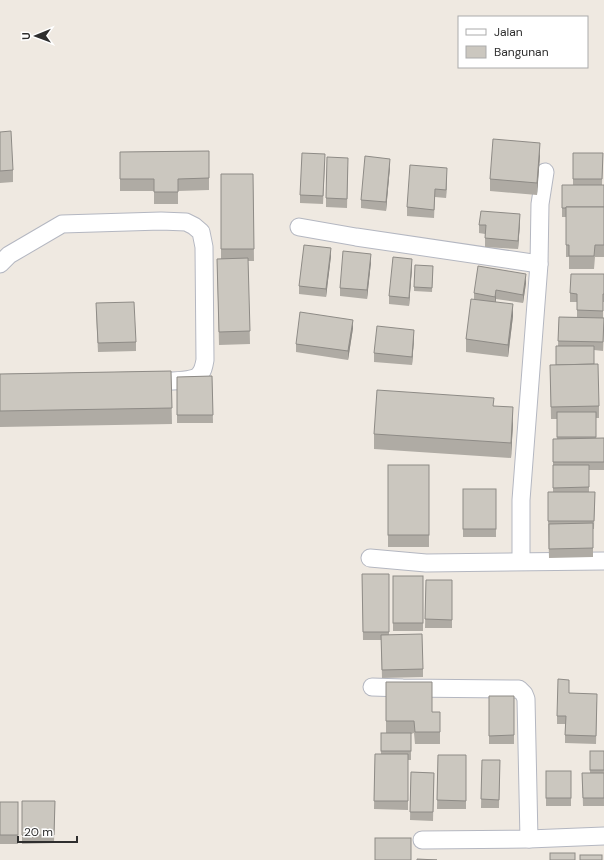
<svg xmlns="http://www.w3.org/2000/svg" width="604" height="860" font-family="'DM Sans',sans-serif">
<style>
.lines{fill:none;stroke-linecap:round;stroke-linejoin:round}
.minor-casing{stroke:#b4b7c1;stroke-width:19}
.minor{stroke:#fff;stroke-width:17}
.wall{fill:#afaba4}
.shaded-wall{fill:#8e8b86}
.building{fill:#cbc7bf;stroke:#8e8b86}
</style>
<rect width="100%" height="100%" fill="#efe9e1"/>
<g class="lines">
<defs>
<g id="minor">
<path d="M299,227L356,237L539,264"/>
<path d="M0,264L9,255L62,224L161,221L186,222L194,226L201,232L204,247L205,360C204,366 203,372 198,376C190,382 159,381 148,382"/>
<path d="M370,558L426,563L604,561"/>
<path d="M521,561V500L539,264L540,204L545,172"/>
<path d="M372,687L403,688L519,689L524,694L526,699L529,839"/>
<path d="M422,840L529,839L604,836"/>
</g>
</defs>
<use href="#minor" class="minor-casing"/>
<use href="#minor" class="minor"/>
</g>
<g class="wall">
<path d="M0,132L13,170V182L0,183Z"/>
<path d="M209,151V190L178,191V204H154V191H120V152Z"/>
<path d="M573,153H603L602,185H604V257H595L594,269H569V257H566V217H562V185H573Z"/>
<path d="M540,155L537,195L490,191V179Z"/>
<path d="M325,162L323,204L300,203V195Z"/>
<path d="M348,166L347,208L326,207V198Z"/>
<path d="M390,167L386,211L361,208V200Z"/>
<path d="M221,174H253L254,261H248L250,344L219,345L217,259H221Z"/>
<path d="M447,177L446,198L435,197L434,218L407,216V207Z"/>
<path d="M520,223L518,249L485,247V234L479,233V225Z"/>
<path d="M331,256L326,297L299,294V286Z"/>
<path d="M371,262L367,299L340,296V288Z"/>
<path d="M433,266L432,292L414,291V287Z"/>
<path d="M412,268L409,306L389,304V296Z"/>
<path d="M604,274V302H603V318L604,327L603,351L594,350V364L599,406V418H596V438H604V470H589V492H595L594,529H593V557L549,558L548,521L553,492V439H557V419H551L550,365H556L558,346L559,317H577V302H570V293Z"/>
<path d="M526,283L523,303L496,299V302L513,316L508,357L466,352V339L474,299V293Z"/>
<path d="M96,311L136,342V351L98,352Z"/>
<path d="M353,328L348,360L296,352V344Z"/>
<path d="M414,339L412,365L374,362V353Z"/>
<path d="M171,371L172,424L0,427V374Z"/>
<path d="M212,376L213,423H177V377Z"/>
<path d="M494,406L513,423L511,458L374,449V434Z"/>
<rect x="388" y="465" width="41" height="82"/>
<rect x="463" y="489" width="33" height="48"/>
<path d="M362,574L389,632V635L423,669V677L382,678L381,640H363Z"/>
<rect x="393" y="576" width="30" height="55"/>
<path d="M426,580H452V628H425Z"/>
<path d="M386,682L432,712H440V744H415L414,733L411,734V760H408V810L374,809L375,754H381V733H386Z"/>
<path d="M569,693L597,702L596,744L565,743V724H557V716Z"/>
<path d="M489,696L514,735V744H489Z"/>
<path d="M590,751H604V806H583L582,773H590Z"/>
<path d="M438,755H466V809H437Z"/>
<path d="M482,760H500L499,808H481Z"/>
<rect x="546" y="771" width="25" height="35"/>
<path d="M411,772L434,773L433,821L410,820Z"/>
<path d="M22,801H55L54,843L22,844Z"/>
<rect x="0" y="802" width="18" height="42"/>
</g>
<g class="shaded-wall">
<path d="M540,143V155L537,195V183Z"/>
<path d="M390,159V167L386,211V202Z"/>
<path d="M447,168V177L446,198V190Z"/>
<path d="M520,214V223L518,249V241Z"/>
<path d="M331,248V256L326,297V289Z"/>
<path d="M371,254V262L367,299V290Z"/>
<path d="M412,259V268L409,306V298Z"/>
<path d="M526,274V283L523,303V295Z"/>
<path d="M496,290V299L495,306V297Z"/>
<path d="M513,304V316L508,357V345Z"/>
<path d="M353,320V328L348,360V351Z"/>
<path d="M414,330V339L412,365V357Z"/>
<path d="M513,407V423L511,458V443Z"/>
</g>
<g class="building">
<path d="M11,131L13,170L0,171V132Z"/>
<path d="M493,139L540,143L537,183L490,179Z"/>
<path d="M209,151V178L178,179V192H154V179H120V152Z"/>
<path d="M302,153L325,154L323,196L300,195Z"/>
<path d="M573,153H603L602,179H573Z"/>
<path d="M365,156L390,159L386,202L361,200Z"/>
<path d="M327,157L348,158L347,199L326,198Z"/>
<path d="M410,165L447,168L446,190L435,189L434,210L407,207Z"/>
<path d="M221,174H253L254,249H221Z"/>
<path d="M562,185H604V207H566V208H562Z"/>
<path d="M566,207H604V245H595L594,256H569V245H566Z"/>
<path d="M481,211L520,214L518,241L485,238L486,225H479Z"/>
<path d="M304,245L331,248L326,289L299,286Z"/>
<path d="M343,251L371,254L367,290L340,288Z"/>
<path d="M393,257L412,259L409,298L389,296Z"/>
<path d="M248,258L250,331L219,332L217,259Z"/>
<path d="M415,265L433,266L432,288L414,287Z"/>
<path d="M478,266L526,274L523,295L496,290L495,297L474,293Z"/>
<path d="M571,274H604V294H603V311L577,310V294L570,293Z"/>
<path d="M471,299L513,304L508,345L466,339Z"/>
<path d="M134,302L136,342L98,343L96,303Z"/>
<path d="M300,312L353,320L348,351L296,344Z"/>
<path d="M559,317L604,318L603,342L558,341Z"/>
<path d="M377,326L414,330L412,357L374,353Z"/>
<path d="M556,346H594V364L556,365Z"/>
<path d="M598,364L599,406L551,407L550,365Z"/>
<path d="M171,371L172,408L0,411V374Z"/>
<path d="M212,376L213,415H177V377Z"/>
<path d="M377,390L494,398L493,406L513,407L511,443L374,434Z"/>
<rect x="557" y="412" width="39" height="25"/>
<path d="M604,438V462H553V439Z"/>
<rect x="388" y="465" width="41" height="70"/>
<path d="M553,465H589V487L553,488Z"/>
<rect x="463" y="489" width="33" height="40"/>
<path d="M548,492H595L594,521H548Z"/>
<path d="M593,523V548L549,549V524Z"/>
<path d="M362,574H389V632H363Z"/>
<rect x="393" y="576" width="30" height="47"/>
<path d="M426,580H452V620L425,619Z"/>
<path d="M422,634L423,669L382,670L381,635Z"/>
<path d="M558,679L569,680V693L597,694L596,736L565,735L566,716H557Z"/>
<path d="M386,682H432V712H440V732H415L414,721H386Z"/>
<path d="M489,696H514V735L489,736Z"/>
<rect x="381" y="733" width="30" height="18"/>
<rect x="590" y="751" width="14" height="19"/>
<path d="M375,754H408V801H374Z"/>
<path d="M438,755H466V801L437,800Z"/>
<path d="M482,760H500L499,800L481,799Z"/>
<rect x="546" y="771" width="25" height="27"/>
<path d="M411,772L434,773L433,812H410Z"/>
<path d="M582,773H604V798H583Z"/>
<path d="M22,801H55L54,835H22Z"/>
<rect x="0" y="802" width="18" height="33"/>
<rect x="375" y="838" width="36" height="22"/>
<rect x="550" y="853" width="25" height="7"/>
<rect x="580" y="855" width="22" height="5"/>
<path d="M417,859L437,860H417Z"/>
</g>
<rect x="458" y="16" width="130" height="52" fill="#ffffff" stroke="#ababab"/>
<rect x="466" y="29" width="20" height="6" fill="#ffffff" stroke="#ababab"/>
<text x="494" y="36" font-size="12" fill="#2e2e2e">Jalan</text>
<rect x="466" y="46" width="20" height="12" fill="#cbc7bf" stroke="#ababab"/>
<text x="494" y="56" font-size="12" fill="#2e2e2e">Bangunan</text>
<g transform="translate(36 36) rotate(269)" stroke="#ffffff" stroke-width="3" paint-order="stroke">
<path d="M0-3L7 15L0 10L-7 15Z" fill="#2e2e2e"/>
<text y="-6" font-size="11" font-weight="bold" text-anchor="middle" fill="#2e2e2e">U</text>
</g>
<path d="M18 836v6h59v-6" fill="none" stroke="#2e2e2e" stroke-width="2"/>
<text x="24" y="836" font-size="12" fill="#2e2e2e" stroke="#ffffff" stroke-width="3" paint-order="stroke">20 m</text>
</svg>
